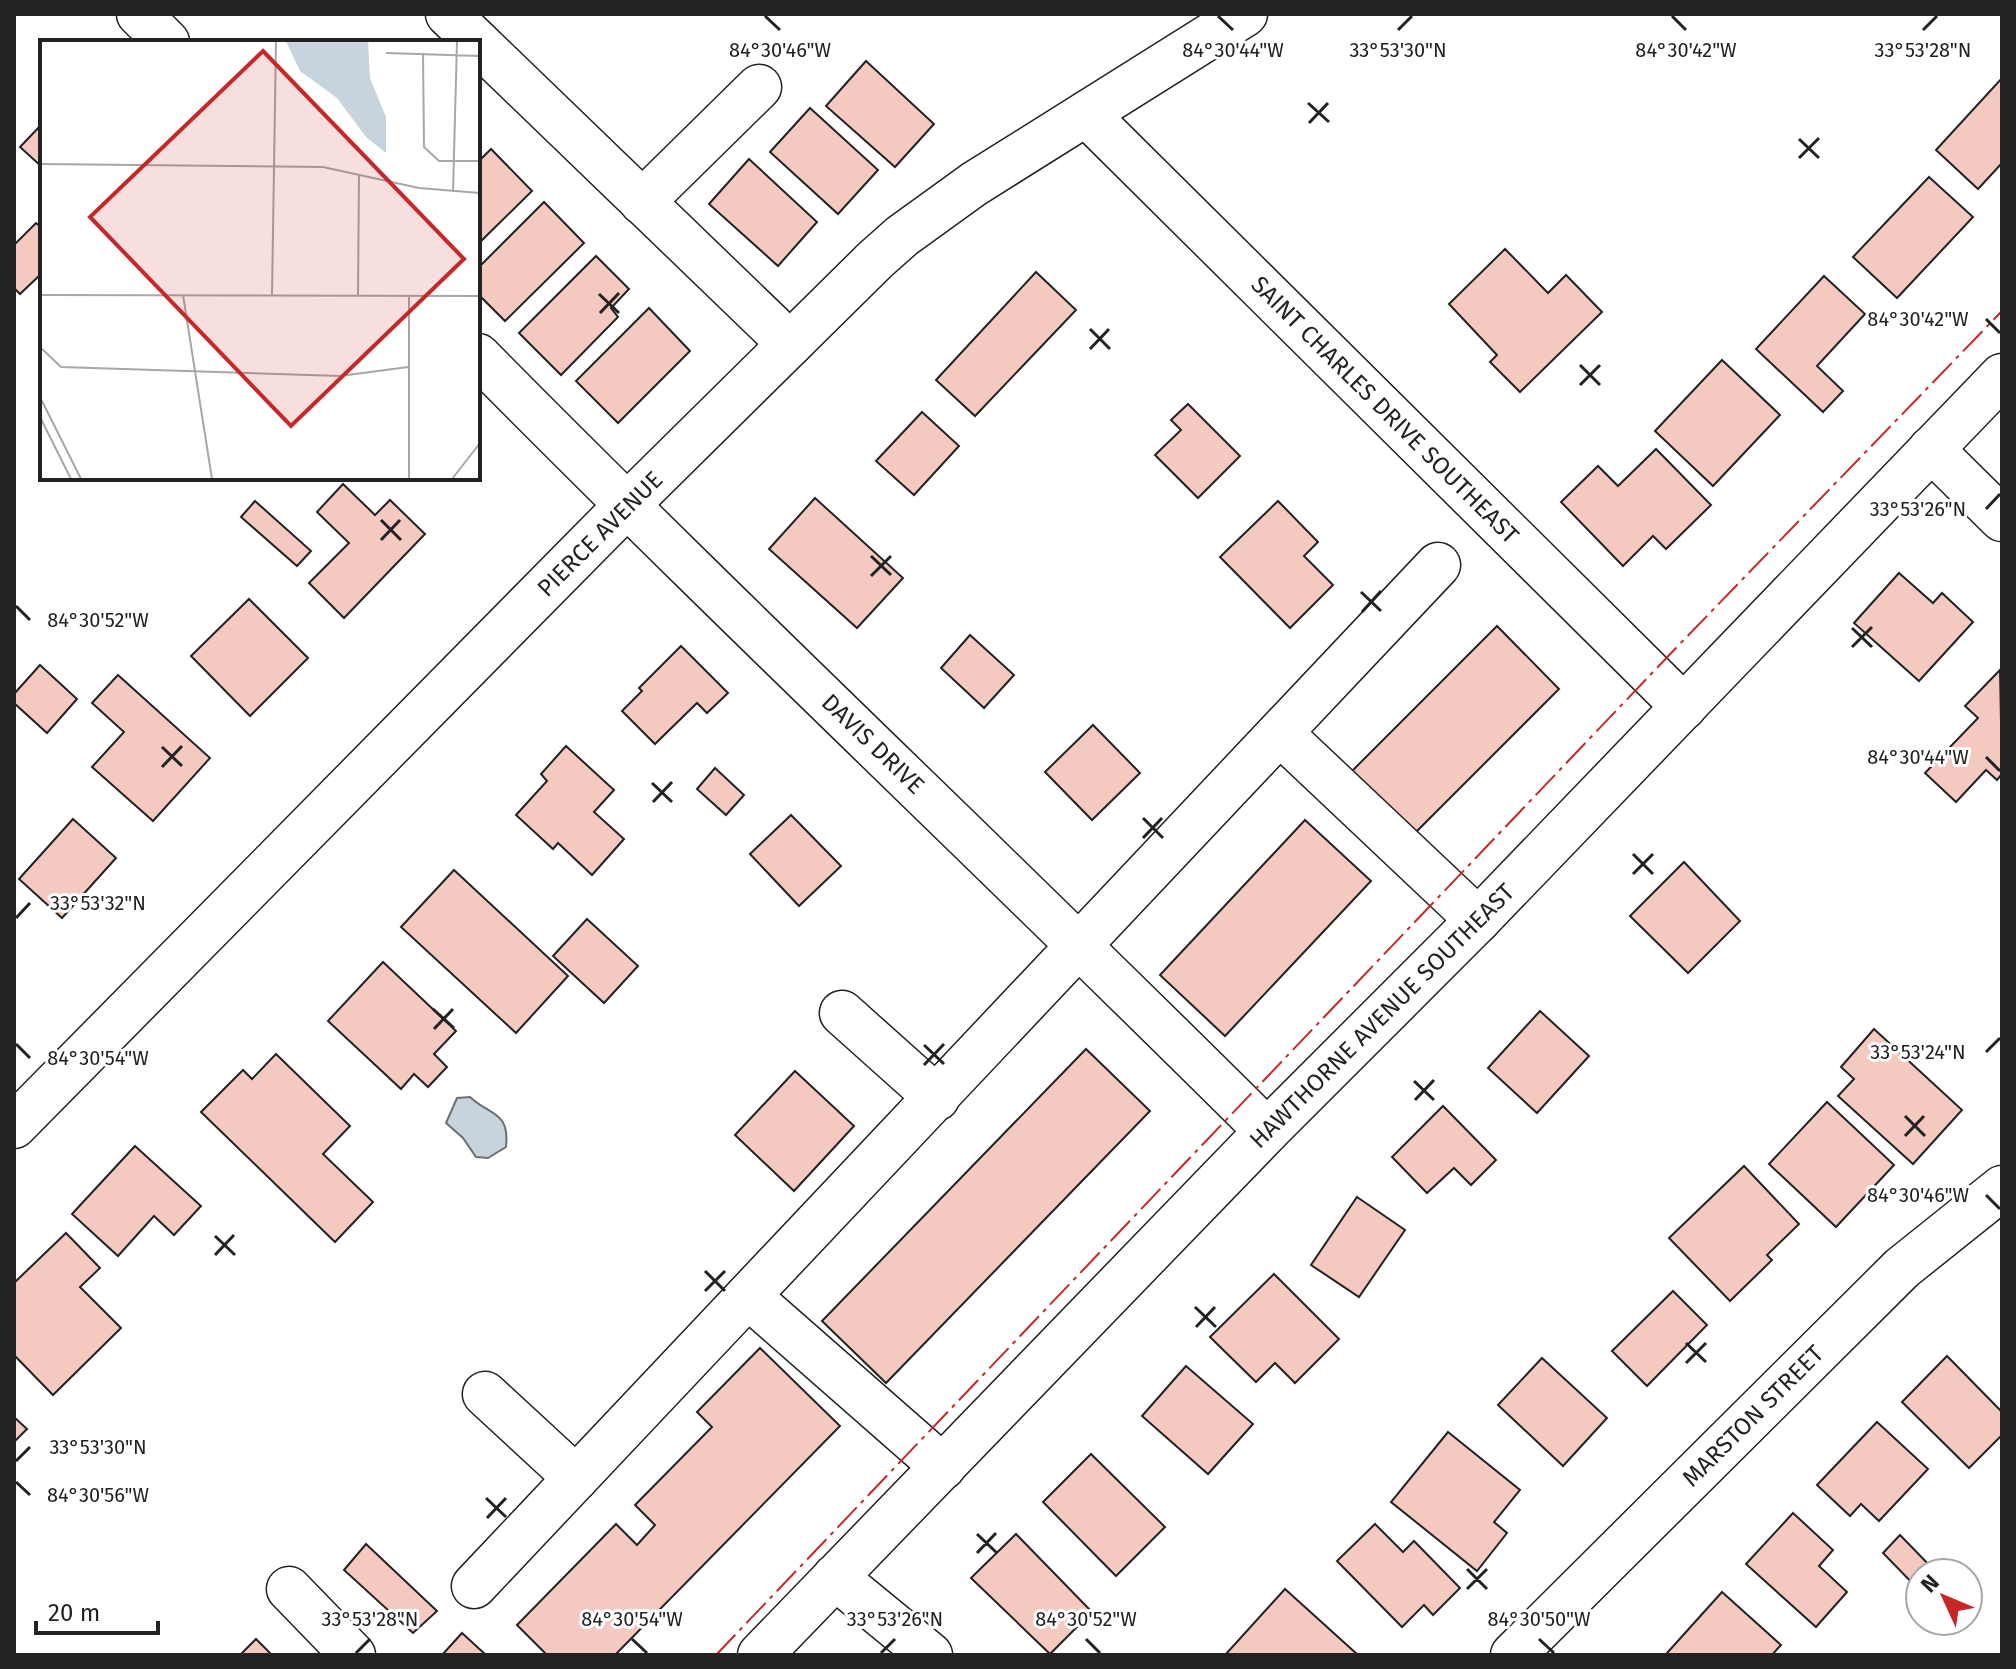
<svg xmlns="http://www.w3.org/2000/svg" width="2016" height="1669" font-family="'Fira Sans',sans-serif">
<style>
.water{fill:#c7d3dd;stroke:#6f6f6f;stroke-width:2}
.building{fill:#f3c9c0;stroke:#222;stroke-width:2}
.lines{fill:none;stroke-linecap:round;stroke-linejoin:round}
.minor-casing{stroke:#222;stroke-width:47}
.minor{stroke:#fff;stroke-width:44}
.power{stroke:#c62828;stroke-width:2;stroke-dasharray:28 6 4 6;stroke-linecap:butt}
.ticks{fill:none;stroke:#222;stroke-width:3}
.labels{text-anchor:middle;stroke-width:6;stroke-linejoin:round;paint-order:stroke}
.street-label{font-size:24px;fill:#222;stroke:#fff}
.inset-road{fill:none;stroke:#a7a7a7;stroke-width:2}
.view{fill:#c62828;fill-opacity:0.15;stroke:#c62828;stroke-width:4}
.inset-edge{fill:none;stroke:#222;stroke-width:4}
.ticks-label{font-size:20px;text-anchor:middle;fill:#222;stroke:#fff;stroke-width:6;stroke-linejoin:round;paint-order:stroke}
</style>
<rect width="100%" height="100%" fill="#fff"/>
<path class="water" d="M470,1097C490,1116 510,1111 506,1147L488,1158L476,1157L463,1138L446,1123L457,1098Z"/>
<g class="building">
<path d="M866,61L934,124L895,167L826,106Z"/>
<path d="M2002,78V163L1978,189L1936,150Z"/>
<path d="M810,108L878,170L838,214L770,152Z"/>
<path d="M42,124V167L20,147Z"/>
<path d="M491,149L532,191L478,244V162Z"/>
<path d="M749,159L817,222L778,266L709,204Z"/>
<path d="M1929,177L1973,217L1897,298L1853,257Z"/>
<path d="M544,202L584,243L505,321L478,294V268Z"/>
<path d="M36,223L42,228V273L20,294L14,288V245Z"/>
<path d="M1505,249L1548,293L1566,275L1602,312L1520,392L1490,362L1497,355L1449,304Z"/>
<path d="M596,256L629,289L611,308L618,317L561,375L519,333Z"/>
<path d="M1036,272L1076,310L975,416L936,380Z"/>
<path d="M1824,276L1865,314L1817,366L1843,391L1823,412L1756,349Z"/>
<path d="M649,308L690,351L618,423L576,381Z"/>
<path d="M1722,360L1780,415L1713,486L1655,431Z"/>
<path d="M1188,404L1240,456L1198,498L1155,455L1181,430L1171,420Z"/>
<path d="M922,412L959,446L914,495L876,461Z"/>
<path d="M1656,449L1711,505L1666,549L1653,536L1623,566L1561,502L1598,466L1618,486Z"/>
<path d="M343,484L375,515L390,500L425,534L344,618L309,583L349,543L317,512Z"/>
<path d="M815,498L903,578L857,628L769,549Z"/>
<path d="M255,501L311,551L297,566L241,517Z"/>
<path d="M1278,501L1318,542L1304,556L1333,585L1290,628L1220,557Z"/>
<path d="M1899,573L1933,603L1942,593L1973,622L1919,681L1854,623Z"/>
<path d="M249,599L308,658L250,716L191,656Z"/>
<path d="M1497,626L1559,689L1414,834L1352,771Z"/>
<path d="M970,635L1014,675L984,708L941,668Z"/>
<path d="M681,646L728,693L707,713L697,703L655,744L622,711L642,691L639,688Z"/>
<path d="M40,665L77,699L47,733L14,703V694Z"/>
<path d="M2000,670L2002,774L1997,780L1986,770L1956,802L1925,773L1978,718L1965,706Z"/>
<path d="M118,675L210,758L153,821L92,767L124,732L92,703Z"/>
<path d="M1093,725L1140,773L1092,820L1045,772Z"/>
<path d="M566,746L614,790L594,812L624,839L592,875L558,843L553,849L516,815L547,781L541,774Z"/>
<path d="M715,768L744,795L726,815L697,789Z"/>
<path d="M791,815L841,866L799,906L750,854Z"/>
<path d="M73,819L116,858L62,918L19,879Z"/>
<path d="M1305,820L1371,881L1225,1036L1160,975Z"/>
<path d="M1684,862L1740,921L1688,973L1630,916Z"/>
<path d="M454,870L568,976L516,1033L401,927Z"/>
<path d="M587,919L638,966L604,1003L553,956Z"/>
<path d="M383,962L456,1031L434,1054L447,1067L428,1087L414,1074L401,1089L328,1021Z"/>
<path d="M1540,1011L1589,1056L1537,1113L1488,1068Z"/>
<path d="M1874,1029L1962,1110L1913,1164L1838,1096L1854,1079L1841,1067Z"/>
<path d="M1086,1049L1150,1111L886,1383L822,1321Z"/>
<path d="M276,1054L350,1126L323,1154L373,1202L335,1242L201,1112L243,1070L252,1079Z"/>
<path d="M795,1071L854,1126L794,1191L735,1135Z"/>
<path d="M1827,1102L1894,1165L1836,1227L1769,1164Z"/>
<path d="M1443,1106L1496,1160L1471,1185L1454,1168L1427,1193L1392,1157Z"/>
<path d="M135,1146L201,1206L174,1235L154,1216L118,1256L72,1214Z"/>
<path d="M1744,1166L1799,1224L1767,1255L1772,1260L1730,1301L1669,1238Z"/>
<path d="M1357,1197L1405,1230L1359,1297L1311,1265Z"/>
<path d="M66,1233L100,1268L80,1287L121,1328L53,1395L14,1355V1283Z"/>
<path d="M1274,1274L1339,1339L1295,1383L1275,1363L1256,1382L1210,1337Z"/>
<path d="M1673,1291L1707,1325L1647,1386L1612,1351Z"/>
<path d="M760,1348L840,1426L615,1655H547L517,1625L616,1524L637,1545L655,1525L635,1505L712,1427L697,1412Z"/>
<path d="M1947,1356L2002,1412V1435L1969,1468L1902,1402Z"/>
<path d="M1542,1358L1607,1418L1563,1466L1498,1405Z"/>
<path d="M1186,1366L1253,1424L1208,1474L1142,1416Z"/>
<path d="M14,1417L27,1429L14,1442Z"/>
<path d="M1877,1422L1928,1469L1879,1521L1861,1504L1850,1516L1817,1485Z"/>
<path d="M1448,1432L1520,1490L1494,1522L1507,1533L1477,1571L1391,1502Z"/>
<path d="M1091,1454L1165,1527L1116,1576L1043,1502Z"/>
<path d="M1793,1513L1833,1550L1819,1566L1847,1592L1816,1627L1746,1564Z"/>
<path d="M1375,1524L1403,1552L1414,1541L1460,1588L1433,1615L1424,1605L1402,1627L1337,1561Z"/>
<path d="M1016,1534L1092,1612L1050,1654L971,1578Z"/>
<path d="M1900,1535L1937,1573H1920V1591L1883,1553Z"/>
<path d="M366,1544L437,1611L413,1633L344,1570Z"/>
<path d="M1285,1589L1358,1655H1225Z"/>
<path d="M1722,1592L1781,1645L1772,1655H1669L1667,1653Z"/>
<path d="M462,1633L486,1655H442Z"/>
<path d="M256,1639L272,1655H240Z"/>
</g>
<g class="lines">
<defs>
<g id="minor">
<path d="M139,14L167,42"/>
<path d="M448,14L477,42"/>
<path d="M478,43L790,344"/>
<path d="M1086,114L1684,707"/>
<path d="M642,202L759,87"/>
<path d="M478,356C737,618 1006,871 1267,1131"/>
<path d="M1931,449L2002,519"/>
<path d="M1280,733L1478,920"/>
<path d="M842,1013L937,1098"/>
<path d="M14,1126L626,506L875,260L902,236L974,184L1245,14"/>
<path d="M748,1296L943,1467"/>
<path d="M485,1394L576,1478"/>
<path d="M835,1577L930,1655"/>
<path d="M474,1586L1438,565"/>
<path d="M289,1589L353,1655"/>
<path d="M760,1655L1267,1131L1478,920L2002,376"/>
<path d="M1513,1655L1902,1268L2002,1188"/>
</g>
</defs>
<use href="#minor" class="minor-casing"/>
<use href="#minor" class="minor"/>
<path class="power" d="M716,1655L1675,649L2002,311"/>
</g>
<path class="ticks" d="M765,16L780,30M1218,16L1233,30M1672,16L1686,30M1398,30L1412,16M1923,30L1937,16M1308,103L1329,122M1309,123L1328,103M1799,139L1819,158M1799,158L1819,138M599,294L619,313M600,313L619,293M1986,319L2000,333M1090,329L1110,349M1090,349L1109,329M1580,365L1600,385M1580,385L1600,365M1986,509L2000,494M381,520L401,540M381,540L400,520M871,556L891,575M871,576L891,556M1361,592L1381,611M16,606L30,620M1362,612L1381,591M1852,628L1872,647M1852,647L1872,627M162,747L182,766M1986,757L2000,771M162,767L182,746M652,783L672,802M653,802L672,782M1143,818L1163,838M1143,838L1162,818M1633,854L1653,874M1633,874L1653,854M16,918L30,903M433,1009L454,1028M434,1029L453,1009M16,1044L30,1058M924,1045L944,1064M1986,1052L2000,1038M924,1065L944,1044M1414,1081L1434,1100M1415,1100L1434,1080M1905,1116L1925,1136M1905,1136L1924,1116M1986,1195L2000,1209M215,1236L235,1255M215,1255L234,1235M705,1271L725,1291M705,1291L725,1271M1195,1307L1216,1327M1196,1327L1215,1307M1686,1343L1706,1362M1686,1363L1706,1343M16,1461L30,1447M16,1482L30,1495M486,1498L506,1517M487,1518L506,1498M977,1534L997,1553M977,1553L996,1533M1467,1569L1487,1589M1467,1589L1487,1569M632,1639L647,1653M1086,1639L1100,1653M1539,1639L1554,1653M356,1653L370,1639M881,1653L895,1639"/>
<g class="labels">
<g class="street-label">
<text transform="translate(1385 410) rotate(45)" y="8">SAINT CHARLES DRIVE SOUTHEAST</text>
<text transform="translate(600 534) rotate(-45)" y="8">PIERCE AVENUE</text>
<text transform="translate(873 744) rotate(44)" y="8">DAVIS DRIVE</text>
<text transform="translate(1382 1016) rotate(-45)" y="8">HAWTHORNE AVENUE SOUTHEAST</text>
<text transform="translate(1753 1416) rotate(-45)" y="8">MARSTON STREET</text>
</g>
</g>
<g transform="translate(40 40)">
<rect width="440" height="440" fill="#fff"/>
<path d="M246,1H328L330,38L346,77V113L326,97L297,58L260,31Z" fill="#c7d3dd"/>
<path class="inset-road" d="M346,13L440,16M383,13L384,107L399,121H440M0,124L283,127L379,148L440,153M413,152L417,1M0,255L440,256M143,255L172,439M232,255L236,1M318,255L319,134M369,255V439M0,307L21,327L300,336L368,327M0,357L41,439M0,377L31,439M412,439L440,403"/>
<path class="view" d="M223,11L424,219L251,386L50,177Z"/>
<rect width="440" height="440" class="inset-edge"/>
</g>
<g class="ticks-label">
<text x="780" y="57">84°30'46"W</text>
<text x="1233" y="57">84°30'44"W</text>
<text x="1686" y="57">84°30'42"W</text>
<text x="1398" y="57">33°53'30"N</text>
<text x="1923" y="57">33°53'28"N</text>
<text x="1918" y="326">84°30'42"W</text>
<text x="1918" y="516">33°53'26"N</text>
<text x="98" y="627">84°30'52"W</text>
<text x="1918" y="764">84°30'44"W</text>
<text x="98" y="910">33°53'32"N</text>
<text x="1918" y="1059">33°53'24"N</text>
<text x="98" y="1065">84°30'54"W</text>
<text x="1918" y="1202">84°30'46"W</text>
<text x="98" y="1454">33°53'30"N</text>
<text x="98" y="1502">84°30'56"W</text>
<text x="370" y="1626">33°53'28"N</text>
<text x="895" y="1626">33°53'26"N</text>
<text x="632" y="1626">84°30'54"W</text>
<text x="1086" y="1626">84°30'52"W</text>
<text x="1539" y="1626">84°30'50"W</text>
</g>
<rect width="2016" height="1669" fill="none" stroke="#222222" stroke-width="32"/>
<g transform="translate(1944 1597) rotate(314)"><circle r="38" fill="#ffffff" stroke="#a7a7a7" stroke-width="2"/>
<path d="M0-6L14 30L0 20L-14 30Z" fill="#c62828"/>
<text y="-12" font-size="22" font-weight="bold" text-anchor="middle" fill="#222222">N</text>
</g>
<path d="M36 1621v12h122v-12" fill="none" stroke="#222222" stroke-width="4"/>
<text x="48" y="1621" font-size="24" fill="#222222" stroke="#ffffff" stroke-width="6" paint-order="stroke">20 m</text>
</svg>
